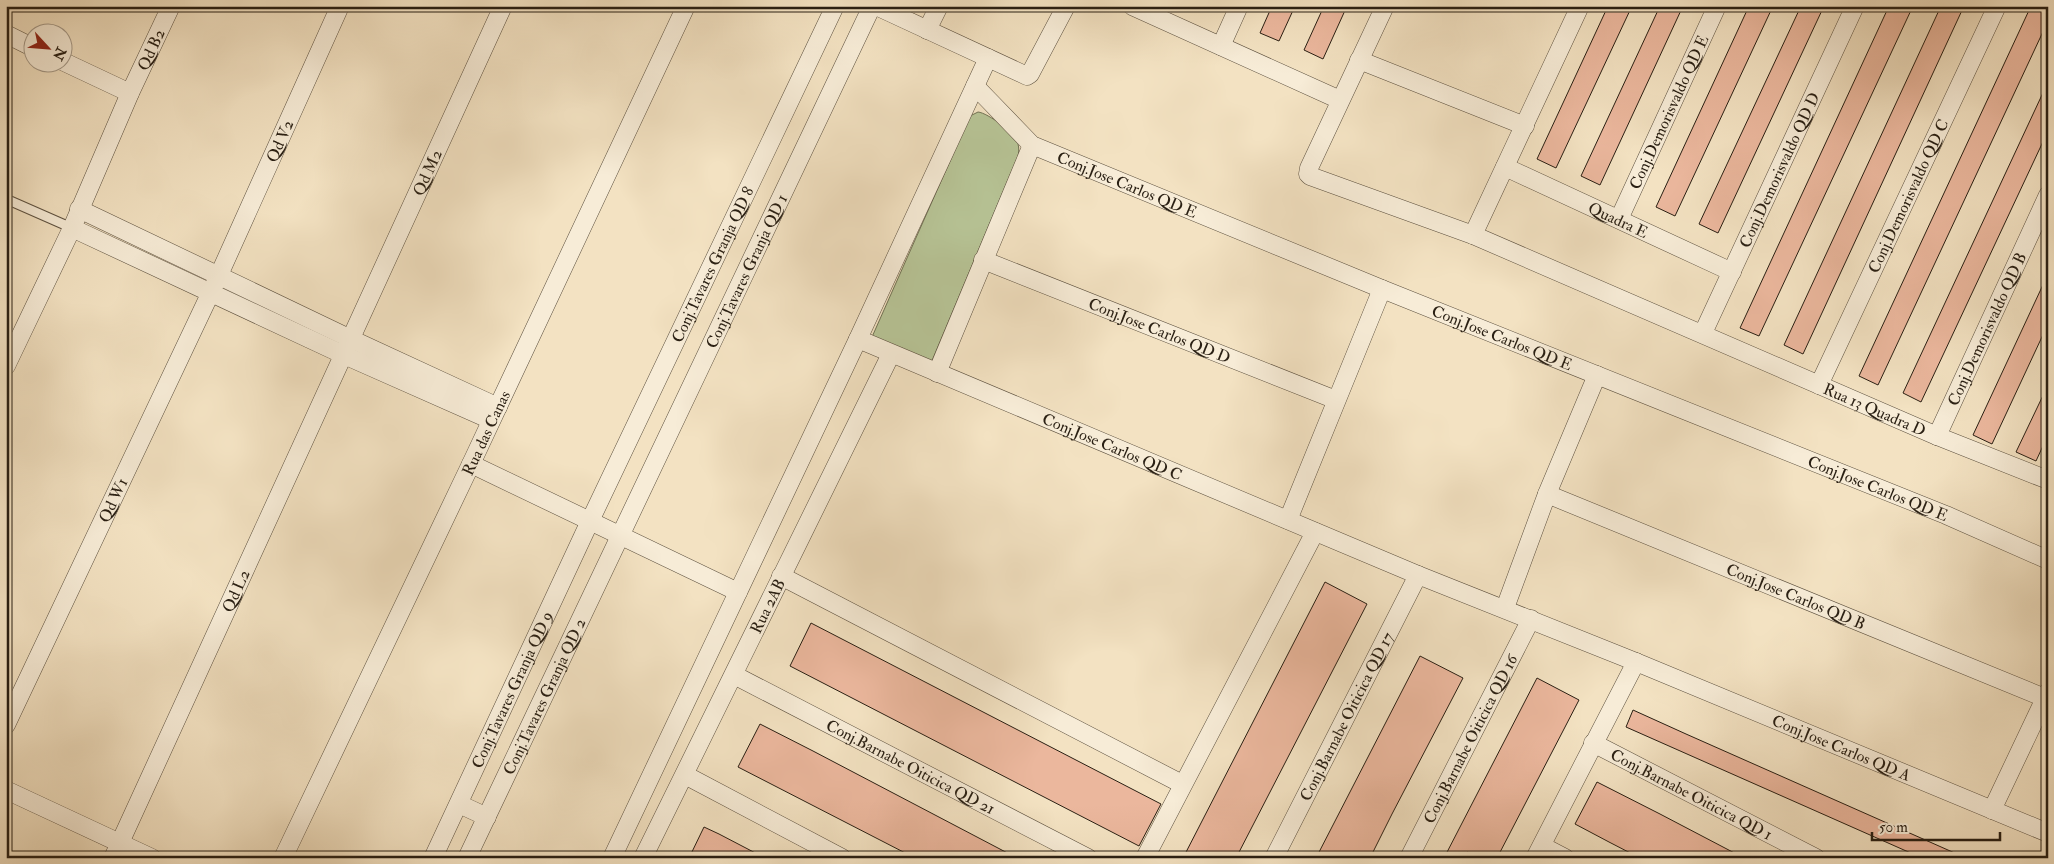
<svg xmlns="http://www.w3.org/2000/svg" width="2054" height="864" font-family="'IM FELL Double Pica',serif">
<style>
.green{fill:#b7c496;stroke:#707254}
.building{fill:#ebb79d;stroke:#291f13}
.lines{fill:none;stroke-linecap:round;stroke-linejoin:round}
.service-casing{stroke:#5c503f;stroke-width:11}
.minor-casing{stroke:#5c503f;stroke-width:19}
.service{stroke:#f7ecd7;stroke-width:9}
.minor{stroke:#f7ecd7;stroke-width:18}
.labels{text-anchor:middle;stroke-width:4.5;stroke-linejoin:round;paint-order:stroke}
.street-label{font-size:16px;fill:#291f13;stroke:#f7ecd7}
</style>
<rect width="100%" height="100%" fill="#f3e2c2"/>
<filter id="stains"><feTurbulence type="fractalNoise" baseFrequency=".004" numOctaves="4"/><feColorMatrix values="0 0 0 0 .2 0 0 0 0 .09 0 0 0 0 .02 0 0 0 .5 -.17"/></filter>
<radialGradient id="worn" r=".72"><stop offset=".6" stop-color="#630" stop-opacity="0"/><stop offset="1" stop-color="#630" stop-opacity=".3"/></radialGradient>
<path class="green" d="M978,112C988,113 1015,133 1018,144C1019,148 1019,152 1018,156L931,363L872,337L970,116Z"/>
<g class="building">
<path d="M1272,6H1295L1279,41L1260,33Z"/>
<path d="M1324,6H1347L1323,59L1304,50Z"/>
<path d="M1608,6H1632L1556,168L1537,159Z"/>
<path d="M1660,6H1683L1600,185L1581,176Z"/>
<path d="M1749,6H1773L1675,216L1656,207Z"/>
<path d="M1801,6H1824L1718,233L1699,224Z"/>
<path d="M1889,6H1913L1759,336L1740,328Z"/>
<path d="M1941,6H1964L1803,354L1784,345Z"/>
<path d="M2031,6H2048V21L1878,385L1859,376Z"/>
<path d="M2048,82V131L1921,402L1903,393Z"/>
<path d="M2048,274V324L1992,444L1973,435Z"/>
<path d="M2048,385V435L2036,461L2016,452Z"/>
<path d="M1325,582L1367,604L1236,858H1183Z"/>
<path d="M811,623L1161,804L1139,846L790,666Z"/>
<path d="M1420,656L1463,678L1392,814L1370,858H1316Z"/>
<path d="M1537,678L1579,700L1564,729L1497,858H1478L1467,852L1464,858H1444Z"/>
<path d="M1633,710L1686,734L1966,858H1922L1626,727Z"/>
<path d="M760,724L813,751L1017,858H915L738,767Z"/>
<path d="M1597,782L1660,814L1744,858H1640L1609,842L1575,824Z"/>
<path d="M704,827L719,834L765,858H689Z"/>
</g>
<g class="lines">
<defs>
<path id="service" d="M6,199L72,228"/>
<g id="minor">
<path d="M876,6L1027,76L1030,74L1066,6"/>
<path d="M1132,6L1340,100"/>
<path id="s1" d="M1385,6L1309,168L1308,174L1310,176L1473,235L1937,436L2048,480"/>
<path d="M927,30L939,6"/>
<path d="M6,34L32,47"/>
<path d="M1221,46L1239,6"/>
<path d="M1359,60L1525,126"/>
<path d="M62,61L130,93"/>
<path id="s2" d="M975,86L1032,145L1382,289L1946,515L2048,560"/>
<path id="s3" d="M1505,167L1732,272"/>
<path d="M79,209L351,339L498,407"/>
<path id="s4" d="M1619,219L1717,6"/>
<path d="M72,228L344,355L491,420"/>
<path d="M1473,235L1580,6"/>
<path id="s5" d="M983,260L1336,400"/>
<path id="s6" d="M1703,333L1855,6"/>
<path id="s7" d="M858,339L1418,575L1636,662L2048,833"/>
<path id="s8" d="M6,366L72,228L130,93L171,6"/>
<path d="M937,373L1032,145"/>
<path id="s9" d="M1819,385L1997,6"/>
<path id="s10" d="M1937,436L2048,195"/>
<path d="M471,464L738,592"/>
<path id="s11" d="M1547,494L2045,698"/>
<path d="M1288,520L1382,289"/>
<path d="M781,576L1182,784"/>
<path d="M1505,608L1547,494L1597,375"/>
<path id="s12" d="M734,675L1088,858"/>
<path id="s13" d="M6,725L219,275L340,6"/>
<path id="s14" d="M1593,743L1816,858"/>
<path d="M685,775L842,858"/>
<path d="M6,790L152,858"/>
<path d="M459,804L487,817"/>
<path d="M1992,810L2048,692"/>
<path d="M1542,846L1565,858"/>
<path id="s15" d="M113,858L503,6"/>
<path id="s16" d="M283,858L471,464L686,6"/>
<path id="s17" d="M433,858L590,521L835,6"/>
<path id="s18" d="M467,858L872,6"/>
<path d="M612,858L858,339L988,58"/>
<path id="s19" d="M643,858L891,354"/>
<path d="M1145,858L1315,532"/>
<path id="s20" d="M1274,858L1418,575"/>
<path id="s21" d="M1409,858L1531,619"/>
<path d="M1535,858L1636,662"/>
</g>
</defs>
<use href="#service" class="service-casing"/>
<use href="#minor" class="minor-casing"/>
<use href="#service" class="service"/>
<use href="#minor" class="minor"/>
</g>
<g class="labels">
<g class="street-label">
<text dy="6" stroke="none"><textPath href="#s8" startOffset="348">Qd B2</textPath></text>
<text dy="6" stroke="none"><textPath href="#s4" startOffset="118">Conj.Demorisvaldo QD E</textPath></text>
<text dy="6" stroke="none"><textPath href="#s13" startOffset="645">Qd V2</textPath></text>
<text dy="6" stroke="none"><textPath href="#s6" startOffset="180">Conj.Demorisvaldo QD D</textPath></text>
<text dy="6" stroke="none"><textPath href="#s15" startOffset="754">Qd M2</textPath></text>
<text dy="6" stroke="none"><textPath href="#s2" startOffset="185">Conj.Jose Carlos QD E</textPath></text>
<text dy="6" stroke="none"><textPath href="#s9" startOffset="209">Conj.Demorisvaldo QD C</textPath></text>
<text dy="6" stroke="none"><textPath href="#s3" startOffset="125">Quadra E</textPath></text>
<text dy="6" stroke="none"><textPath href="#s17" startOffset="656">Conj.Tavares Granja QD 8</textPath></text>
<text dy="6" stroke="none"><textPath href="#s18" startOffset="650">Conj.Tavares Granja QD 1</textPath></text>
<text dy="6" stroke="none"><textPath href="#s10" startOffset="118">Conj.Demorisvaldo QD B</textPath></text>
<text dy="6" stroke="none"><textPath href="#s5" startOffset="190">Conj.Jose Carlos QD D</textPath></text>
<text dy="6" stroke="none"><textPath href="#s2" startOffset="590">Conj.Jose Carlos QD E</textPath></text>
<text dy="6" stroke="none"><textPath href="#s1" startOffset="799">Rua 13 Quadra D</textPath></text>
<text dy="6" stroke="none"><textPath href="#s16" startOffset="471">Rua das Canas</textPath></text>
<text dy="6" stroke="none"><textPath href="#s7" startOffset="276">Conj.Jose Carlos QD C</textPath></text>
<text dy="6" stroke="none"><textPath href="#s2" startOffset="995">Conj.Jose Carlos QD E</textPath></text>
<text dy="6" stroke="none"><textPath href="#s13" startOffset="249">Qd W1</textPath></text>
<text dy="6" stroke="none"><textPath href="#s15" startOffset="294">Qd L2</textPath></text>
<text dy="6" stroke="none"><textPath href="#s11" startOffset="269">Conj.Jose Carlos QD B</textPath></text>
<text dy="6" stroke="none"><textPath href="#s19" startOffset="281">Rua 2AB</textPath></text>
<text dy="6" stroke="none"><textPath href="#s17" startOffset="186">Conj.Tavares Granja QD 9</textPath></text>
<text dy="6" stroke="none"><textPath href="#s18" startOffset="179">Conj.Tavares Granja QD 2</textPath></text>
<text dy="6" stroke="none"><textPath href="#s20" startOffset="159">Conj.Barnabe Oiticica QD 17</textPath></text>
<text dy="6" stroke="none"><textPath href="#s21" startOffset="134">Conj.Barnabe Oiticica QD 16</textPath></text>
<text dy="6" stroke="none"><textPath href="#s7" startOffset="1065">Conj.Jose Carlos QD A</textPath></text>
<text dy="6" stroke="none"><textPath href="#s12" startOffset="199">Conj.Barnabe Oiticica QD 21</textPath></text>
<text dy="6" stroke="none"><textPath href="#s14" startOffset="111">Conj.Barnabe Oiticica QD 1</textPath></text>
</g>
</g>
<rect width="2054" height="864" fill="none" stroke="#f3e2c2" stroke-width="25"/>
<rect x="8" y="8" width="2039" height="849" fill="none" stroke="#291f13" stroke-width="2.5"/>
<rect x="12" y="12" width="2029" height="839" fill="none" stroke="#291f13"/>
<g transform="translate(48 48) rotate(116)"><circle r="24" fill="#f7ecd7" stroke="#a59a89"/>
<path d="M0-4L9 19L0 12L-9 19Z" fill="#8f2418"/>
<text y="-8" font-size="14" font-weight="bold" text-anchor="middle" fill="#291f13">N</text>
</g>
<path d="M1872 832v8h128v-8" fill="none" stroke="#291f13" stroke-width="2.5"/>
<text x="1879" y="832" font-size="15" fill="#291f13" stroke="#f7ecd7" stroke-width="4" paint-order="stroke">50 m</text>
<rect width="100%" height="100%" filter="url(#stains)"/>
<rect width="100%" height="100%" fill="url(#worn)"/>
</svg>
